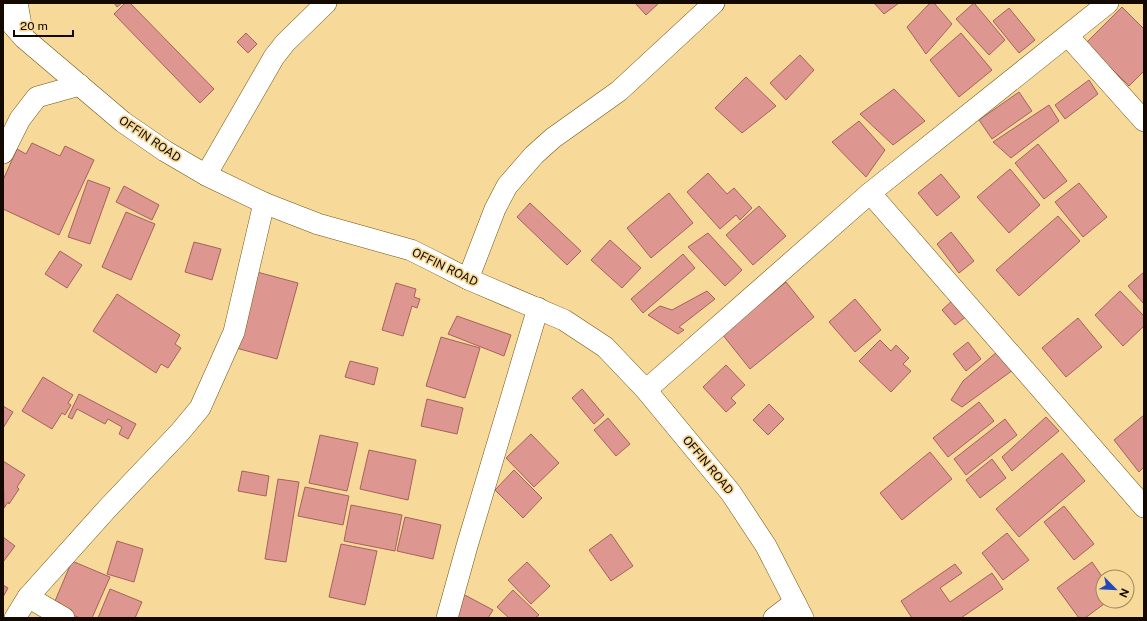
<svg xmlns="http://www.w3.org/2000/svg" width="1147" height="621" font-family="'Public Sans',sans-serif">
<style>
.building{fill:#de9690;stroke:#a5625c}
.lines{fill:none;stroke-linecap:round;stroke-linejoin:round}
.minor-casing{stroke:#715613;stroke-width:22}
.minor{stroke:#fff;stroke-width:21}
.labels{text-anchor:middle;stroke-width:3.5;stroke-linejoin:round;paint-order:stroke}
.street-label{font-size:12px;fill:#130900;stroke:#f7d999}
</style>
<rect width="100%" height="100%" fill="#f7d999"/>
<g class="building">
<path d="M114,3H122L117,7Z"/>
<path d="M125,3H130L214,89L200,103L114,14Z"/>
<path d="M635,3H659L646,15Z"/>
<path d="M874,3H899L884,14Z"/>
<path d="M930,3H934L952,24L926,54L907,27Z"/>
<path d="M974,3L1005,40L989,55L956,19Z"/>
<path d="M1122,7L1144,29V71L1129,86L1086,43Z"/>
<path d="M1009,8L1035,40L1019,53L993,21Z"/>
<path d="M246,33L257,44L248,53L237,42Z"/>
<path d="M961,33L992,70L959,97L930,60Z"/>
<path d="M800,55L814,70L786,100L770,83Z"/>
<path d="M746,77L776,106L742,133L715,108Z"/>
<path d="M1089,80L1098,94L1065,119L1055,105Z"/>
<path d="M894,89L925,121L893,145L860,114Z"/>
<path d="M1019,92L1032,111L992,139L979,120Z"/>
<path d="M1049,105L1059,121L1011,158L993,142Z"/>
<path d="M859,121L885,150L866,177L832,142Z"/>
<path d="M32,143L60,156L65,146L94,160L59,235L3,209V180L17,149L26,154Z"/>
<path d="M1038,144L1067,181L1044,199L1015,163Z"/>
<path d="M1010,169L1040,205L1009,233L977,197Z"/>
<path d="M708,173L727,194L734,188L752,208L740,220L736,215L720,229L687,192Z"/>
<path d="M941,174L960,197L937,216L918,193Z"/>
<path d="M88,180L110,188L90,244L68,237Z"/>
<path d="M1079,183L1107,217L1083,237L1055,202Z"/>
<path d="M124,186L159,205L152,220L116,202Z"/>
<path d="M669,193L693,223L651,258L627,228Z"/>
<path d="M530,203L581,251L567,265L517,217Z"/>
<path d="M759,206L786,236L753,265L726,235Z"/>
<path d="M126,212L155,224L131,280L102,267Z"/>
<path d="M1058,216L1080,241L1019,296L996,270Z"/>
<path d="M951,232L974,261L959,273L937,244Z"/>
<path d="M708,233L742,270L725,286L688,247Z"/>
<path d="M610,240L641,268L622,288L591,260Z"/>
<path d="M194,242L221,249L212,280L185,272Z"/>
<path d="M60,251L82,265L67,288L45,274Z"/>
<path d="M683,254L695,268L643,313L631,299Z"/>
<path d="M257,272L298,283L277,359L236,348Z"/>
<path d="M1144,272V304L1128,286Z"/>
<path d="M786,282L814,317L750,369L722,334Z"/>
<path d="M396,283L416,289L414,297L420,299L417,308L412,306L403,336L382,330Z"/>
<path d="M707,291L715,299L679,327L684,330L678,334L648,315L660,306L672,310Z"/>
<path d="M1120,291L1144,316V326L1123,346L1095,315Z"/>
<path d="M117,294L180,335L175,344L181,348L168,368L161,364L156,373L93,331Z"/>
<path d="M855,299L881,330L855,352L829,322Z"/>
<path d="M953,300L967,316L955,325L942,310Z"/>
<path d="M457,316L511,335L504,356L448,334Z"/>
<path d="M1078,318L1102,347L1066,377L1042,348Z"/>
<path d="M441,337L480,348L465,398L426,386Z"/>
<path d="M880,340L891,351L896,345L909,358L903,364L911,371L891,392L859,361Z"/>
<path d="M968,342L981,359L966,371L953,354Z"/>
<path d="M998,351L1013,370L962,407L951,400L963,381Z"/>
<path d="M350,361L378,368L374,385L345,377Z"/>
<path d="M726,365L745,385L731,398L736,403L726,412L703,387Z"/>
<path d="M43,377L73,395L68,403L71,405L65,415L62,413L52,429L22,411Z"/>
<path d="M582,389L604,415L594,424L572,398Z"/>
<path d="M79,394L136,424L128,439L119,434L122,427L108,419L105,424L77,409L72,419L68,417Z"/>
<path d="M427,399L463,408L457,434L421,426Z"/>
<path d="M979,402L994,421L948,457L933,438Z"/>
<path d="M769,404L784,419L768,435L753,420Z"/>
<path d="M3,406L13,412L3,428Z"/>
<path d="M1144,415V467L1139,472L1114,440Z"/>
<path d="M1046,417L1059,431L1012,471L1002,457Z"/>
<path d="M608,418L630,444L616,456L594,430Z"/>
<path d="M1005,419L1017,435L966,475L954,459Z"/>
<path d="M531,434L559,463L534,487L506,458Z"/>
<path d="M320,435L358,443L347,491L309,483Z"/>
<path d="M369,450L416,460L408,500L360,489Z"/>
<path d="M930,452L952,479L902,520L880,493Z"/>
<path d="M1062,453L1085,481L1019,537L996,509Z"/>
<path d="M992,459L1006,478L980,498L966,480Z"/>
<path d="M3,461L25,475L17,487L19,489L9,504L8,502L4,508Z"/>
<path d="M514,470L542,498L523,518L495,490Z"/>
<path d="M242,471L269,476L266,496L238,491Z"/>
<path d="M278,479L299,482L286,562L265,559Z"/>
<path d="M305,487L349,496L343,525L298,516Z"/>
<path d="M351,505L402,515L395,551L344,541Z"/>
<path d="M1064,506L1094,544L1074,560L1044,522Z"/>
<path d="M405,517L441,525L433,559L397,551Z"/>
<path d="M1007,533L1029,560L1003,580L982,553Z"/>
<path d="M611,534L633,566L611,581L589,550Z"/>
<path d="M3,537L15,546L3,562Z"/>
<path d="M117,541L143,549L134,582L107,574Z"/>
<path d="M341,544L377,551L365,605L329,597Z"/>
<path d="M72,561L110,577L92,618H80L58,609L60,603L55,601Z"/>
<path d="M527,562L550,586L531,604L508,580Z"/>
<path d="M1092,562L1103,578V601H1108L1085,618H1079L1057,588Z"/>
<path d="M955,564L962,573L940,588L950,602L992,573L1003,589L961,618H912L901,601Z"/>
<path d="M3,585L8,588L3,597Z"/>
<path d="M110,589L142,602L135,618H98Z"/>
<path d="M513,590L539,615L535,618H509L497,607Z"/>
<path d="M461,593L493,610L488,618H454Z"/>
</g>
<g class="lines">
<defs>
<g id="minor">
<path d="M17,3L23,36"/>
<path d="M3,14L24,38L123,122L165,151L206,175L264,203L318,224L411,250L435,262L468,279L564,320L605,347L646,390L731,493L766,546L803,618"/>
<path d="M1068,36L1144,121"/>
<path d="M3,153L20,119L37,97L80,85"/>
<path d="M206,175L274,57L285,43L326,3"/>
<path d="M870,193L1144,507"/>
<path d="M468,279L495,209L507,186L534,155L553,138L619,91L714,3"/>
<path d="M646,390L870,193L1108,3"/>
<path d="M28,597L64,618"/>
<path d="M15,618L28,597L106,510L180,432L200,408L234,332L264,203"/>
<path d="M447,618L467,546L538,308"/>
<path d="M774,618L795,602"/>
</g>
</defs>
<use href="#minor" class="minor-casing"/>
<use href="#minor" class="minor"/>
</g>
<g class="labels">
<g class="street-label">
<text transform="translate(150 139) rotate(34)" y="4">OFFIN ROAD</text>
<text transform="translate(445 267) rotate(26)" y="4">OFFIN ROAD</text>
<text transform="translate(708 465) rotate(50)" y="4">OFFIN ROAD</text>
</g>
</g>
<rect width="1147" height="621" fill="none" stroke="#130900" stroke-width="8"/>
<g transform="translate(1115 589) rotate(114)"><circle r="19" fill="#f7d999" stroke="#9c865c"/>
<path d="M0-3L7 15L0 10L-7 15Z" fill="#2349b7"/>
<text y="-6" font-size="11" font-weight="bold" text-anchor="middle" fill="#130900">N</text>
</g>
<path d="M14 30v6h59v-6" fill="none" stroke="#130900" stroke-width="2"/>
<text x="20" y="30" font-size="12" fill="#130900" stroke="#f7d999" stroke-width="3" paint-order="stroke">20 m</text>
</svg>
